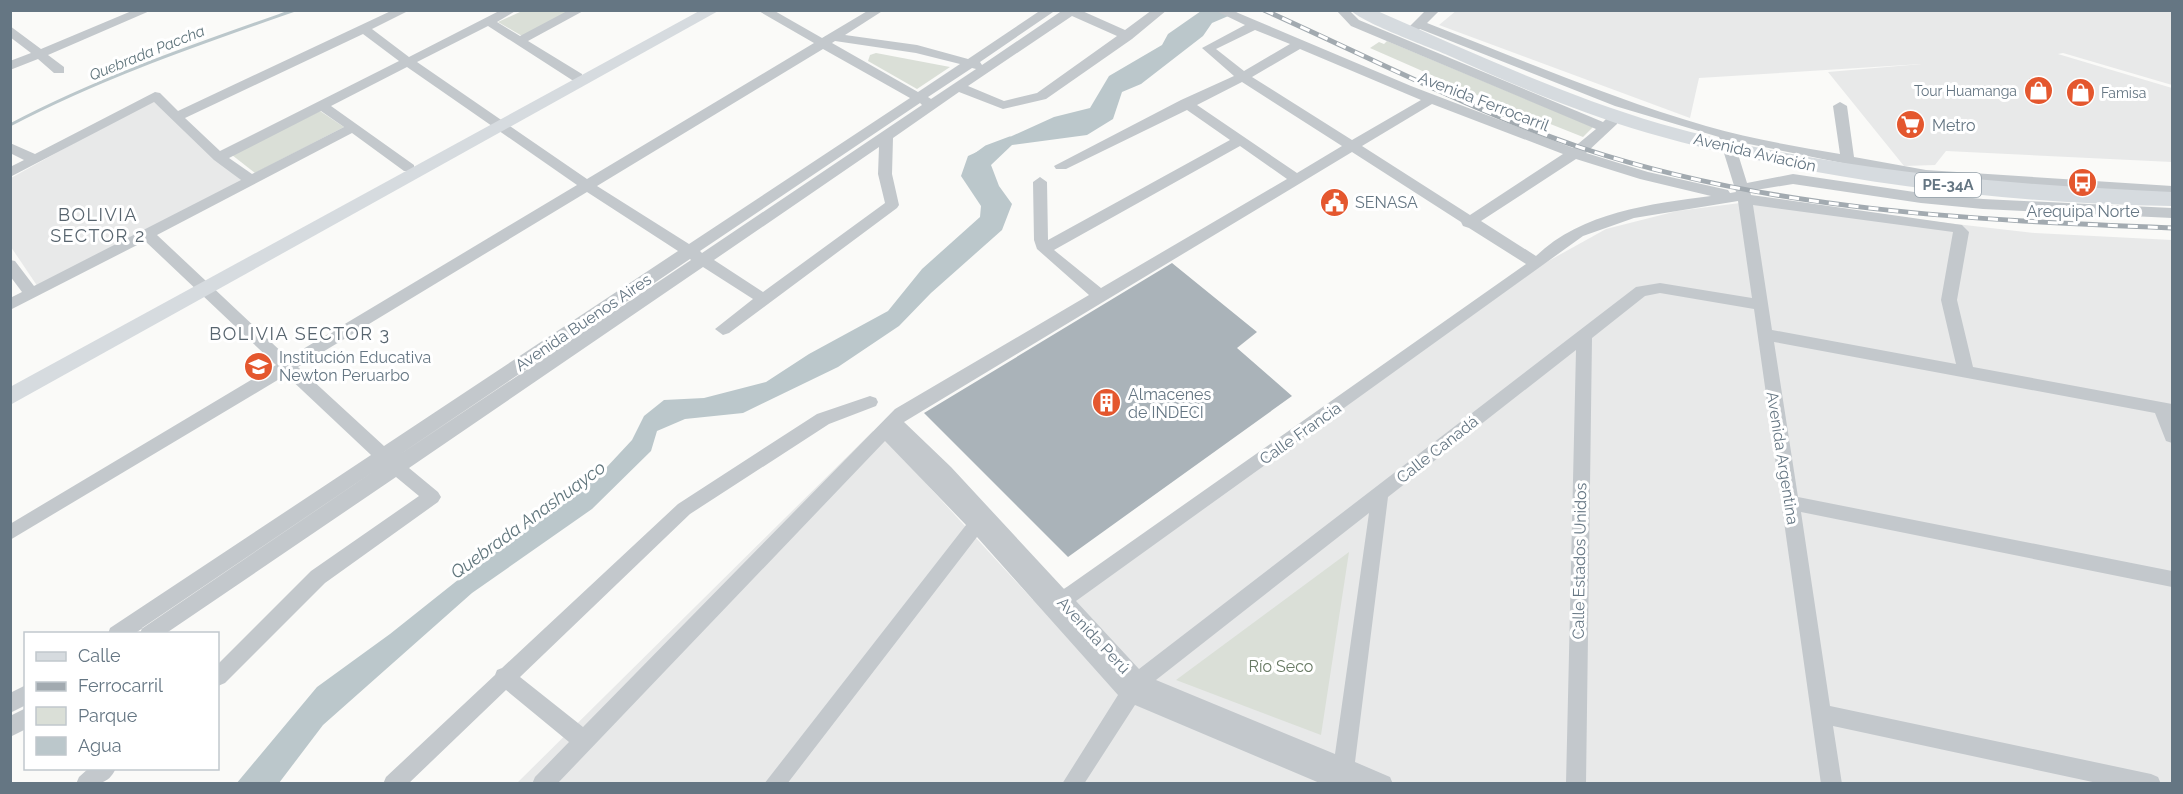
<svg xmlns="http://www.w3.org/2000/svg" width="2183" height="794" font-family="Raleway,sans-serif">
<style>
.built{fill:#e8e9e9}
.green{fill:#dadfd7}
.water{fill:#bbc7cb}
.lines{fill:none;stroke-linecap:round;stroke-linejoin:round}
.stream{stroke:#bbc7cb;stroke-width:3}
.building{fill:#aab3b9}
.minor{fill:#c3c8cc;fill-rule:evenodd}
.major{fill:#d6dbdf;fill-rule:evenodd}
.highway{fill:#d6dbdf;fill-rule:evenodd}
.rail-casing{stroke:#a2aab0;stroke-width:5}
.rail{stroke:#fff;stroke-width:3;stroke-dasharray:10;stroke-linecap:butt}
.labels{text-anchor:middle;stroke-width:6;stroke-linejoin:round;paint-order:stroke}
.far-poi-label{font-size:14px;fill:#657683;stroke:#fff;text-anchor:end}
.far-water-label{font-size:15px;font-style:italic;fill:#60757c;stroke:#fff}
.shield{fill:#fff;stroke:#939fa8;stroke-width:1.5}
.shield-label{font-size:15px;font-weight:bold;fill:#657683}
.street-label{font-size:16px;fill:#657683;stroke:#fff}
.poi-label{font-size:16px;fill:#657683;stroke:#fff;text-anchor:start}
.park-label{font-size:16px;fill:#687a64;stroke:#fff}
.neighbourhood-label{font-size:18px;letter-spacing:1.5px;fill:#57646e;stroke:#fff}
.water-label{font-size:18px;font-style:italic;fill:#60757c;stroke:#fff}
</style>
<rect width="100%" height="100%" fill="#fafaf8"/>
<g class="built">
<path d="M1457,10L2172,11V85L2063,53L2058,54L2172,88V162L1946,151L1935,165L1904,166L1828,72L1922,64L1699,78L1690,118L1439,25Z"/>
<path d="M152,100L243,182L38,287L11,247V178Z"/>
<path d="M1756,201L2035,233L2172,240V783L516,784L873,431L888,442L1033,600L1070,586L1259,468L1543,264L1606,229L1677,211Z"/>
</g>
<g class="green">
<path d="M522,11H571L522,36L498,22Z"/>
<path d="M1387,41L1593,127L1583,137L1477,95L1370,48L1379,42L1384,44Z"/>
<path d="M876,53L950,67L917,89L868,61L870,55Z"/>
<path d="M320,111L344,127L255,173L232,155Z"/>
<path d="M1349,552L1321,735L1176,680Z"/>
</g>
<path class="water" d="M1201,11H1240L1212,23L1203,36L1141,84L1122,92L1113,119L1087,135L1012,145L991,165L999,186L1012,204L1002,230L931,293L899,326L838,367L743,413L685,419L657,431L651,451L592,509L472,593L323,725L279,783L236,784L317,687L390,634L527,525L605,469L632,440L644,416L664,400L704,398L766,382L809,354L888,311L922,269L980,217L981,206L961,176L968,156L1054,117L1090,108L1109,76L1162,45L1168,34Z"/>
<g class="lines">
<g class="stream">
<path d="M10,125C101,77 198,44 295,10"/>
<path d="M975,155L986,147L1010,138"/>
</g>
</g>
<path class="building" d="M1172,263L1257,332L1237,348L1292,396L1068,557L924,413Z"/>
<g class="lines">
<g class="minor">
<path d="M134,10H152L48,55L64,67V73H54L38,59L10,70V61L31,53L10,37V26L41,49Z"/>
<path d="M393,10H410L372,29L409,57L501,10H517L497,22L520,36L569,10H585L528,41L582,74V80H572L488,26L417,62L587,179L814,43L757,10H773L822,38L869,10H884L845,35L917,45L968,59L1041,10H1056L980,62L982,65L1063,10H1080L1125,30L1152,10H1167L1132,39L1046,99L1003,109L959,92L893,138L892,174L899,205L897,208L729,333L723,335L715,329L753,299L703,267L409,468L438,492L441,497L438,502L325,583L225,683L218,686V664L311,571L419,496L396,477L165,634H140L142,628L383,465L134,634H108L110,628L371,455L286,375L10,540V524L276,365L145,241L10,310V298L22,292L10,276V260L15,261L34,286L241,180L214,160L154,102L10,177V167L24,160L10,153V143L35,154L155,92L160,93L178,111ZM1072,16L1117,36L1037,93L1004,101L968,86ZM363,34L399,61L220,151L185,118ZM835,41L916,53L960,64L918,92L832,43ZM823,49L910,98L689,244L597,186ZM407,67L577,185L288,358L157,235L352,133L404,171H414V165L331,106ZM972,68L976,69L931,99L928,97ZM920,103L922,105L702,253L700,251ZM321,111L344,127L252,174L229,158ZM879,147L878,174L885,203L763,292L714,260ZM587,192L678,251L384,446L298,367ZM690,259L691,260L396,457Z"/>
<path d="M1214,10H1231L1411,86L1573,148L1596,129L1351,26L1336,10H1349L1359,20L1603,122L1607,118H1617V124L1586,153L1648,172L1728,190L1730,193L1736,192L1719,137L1615,106L1420,29L1412,34L1406,30L1426,10H1440L1427,23C1519,59 1611,98 1706,126C1750,139 1795,146 1840,154L1833,106L1840,102L1847,106L1854,157L1926,170L2172,186V195L1926,180L1734,141L1747,183L1793,174L1921,193L1983,199L2172,208V218L1983,209L1921,203L1793,184L1750,191L1751,195L1962,225L1969,232L1957,300L1973,367L2172,404V443L2166,441L2155,413L1774,342L1798,497L2172,571V587L1801,512L1830,706L2151,774L2158,777L2161,784H2102L1833,726L1842,784H1821L1754,309L1660,293L1645,296L1592,338L1586,784H1566L1576,350L1388,497L1355,762L1390,777L1393,784H1322L1135,705L1084,784H1062L1118,695L977,537L787,784H764L966,525L885,441L557,784H532L535,777L569,742L506,690L408,784H383L386,777L495,675L497,670L502,668L678,504L817,414L870,396L876,398L878,402L876,406L829,424L690,514L520,677L583,727L895,409L1089,295L1037,249L1034,240L1033,182L1040,177L1047,182L1048,240L1230,140L1187,110L1066,169H1056L1054,166L1181,100L1234,76L1202,48L1245,25ZM1255,30L1290,44L1244,71L1216,49ZM1300,49L1421,100L1352,140L1252,77ZM1242,82L1342,146L1297,173L1197,105ZM1432,104L1563,154L1470,215L1362,146ZM1240,146L1287,179L1101,288L1054,250ZM1352,152L1461,222L1463,226L1469,228L1526,264L1064,589L951,467L904,422ZM1576,159L1640,179L1711,196C1650,204 1582,212 1536,256L1481,221ZM1738,201L1752,298L1660,283L1636,287L1139,669L1076,601L1583,236L1634,218ZM1753,205L1953,232L1941,300L1956,364L1772,330ZM1369,513L1335,754L1156,680Z"/>
<path d="M26,685V705L10,713V693Z"/>
<path d="M26,708V729L10,737V716Z"/>
<path d="M89,768H116C108,787 93,784 76,784L79,777Z"/>
</g>
<path class="major" d="M701,10H720L10,405V387Z"/>
<path class="highway" d="M1351,10H1375C1469,51 1562,95 1661,124C1828,171 2000,184 2172,192V206C1997,203 1817,181 1648,133C1578,112 1511,84 1445,54C1427,46 1360,22 1351,10Z"/>
<defs>
<path id="rail" d="M1264,10C1369,57 1472,111 1582,148C1772,211 1974,220 2172,228"/>
</defs>
<use href="#rail" class="rail-casing"/>
<use href="#rail" class="rail"/>
</g>
<defs>
<symbol id="shop-disc" viewBox="-11 -11 22 22"><circle r="9.5" fill="#e4572e" stroke="#fff"/><path d="M-5-2.5h2.3a2.7 3.5 0 0 1 5.4 0H5L5.5 6h-11ZM-1.5-2.5h3a1.5 2.3 0 0 0-3 0Z" fill="#fff"/></symbol>
<symbol id="supermarket-disc" viewBox="-11 -11 22 22"><circle r="9.5" fill="#e4572e" stroke="#fff"/><path d="M-6-5.5h2.5l.6 2H6L4.5 2H-2.5L-4.4-4H-6ZM-1.5 3.2a1.3 1.3 0 1 0 .1 0ZM3 3.2a1.3 1.3 0 1 0 .1 0Z" fill="#fff"/></symbol>
<symbol id="bus-disc" viewBox="-11 -11 22 22"><circle r="9.5" fill="#e4572e" stroke="#fff"/><path d="M-5-6H5V4H4V6H2V4H-2V6H-4V4H-5ZM-3.5-4V0h7V-4ZM-3.5 1.2v1.5H-2V1.2ZM2 1.2v1.5H3.5V1.2Z" fill="#fff"/></symbol>
<symbol id="civic-disc" viewBox="-11 -11 22 22"><circle r="9.5" fill="#e4572e" stroke="#fff"/><path d="M-.6-6.5H3V-4.5H.6V-3L4-1V1h2V6H-6V1h2V-1L-.6-3ZM-1.2 2.5V6h2.4V2.5Z" fill="#fff"/></symbol>
<symbol id="school-disc" viewBox="-11 -11 22 22"><circle r="9.5" fill="#e4572e" stroke="#fff"/><path d="M0-5L7-2L0 1L-7-2ZM-4 1L0 2.5L4 1V4Q0 6-4 4Z" fill="#fff"/></symbol>
<symbol id="building-disc" viewBox="-11 -11 22 22"><circle r="9.5" fill="#e4572e" stroke="#fff"/><path d="M-4-6H4V6H1V3H-1V6H-4ZM-2.5-4.3h1.7v1.8h-1.7ZM.8-4.3h1.7v1.8H.8ZM-2.5-1h1.7V.8h-1.7ZM.8-1h1.7V.8H.8Z" fill="#fff"/></symbol>
</defs>
<g fill-rule="evenodd">
<use href="#shop-disc" x="2022" y="74" width="33" height="33"/>
<use href="#shop-disc" x="2064" y="76" width="33" height="33"/>
<use href="#supermarket-disc" x="1894" y="108" width="33" height="33"/>
<use href="#bus-disc" x="2066" y="166" width="33" height="33"/>
<use href="#civic-disc" x="1318" y="186" width="33" height="33"/>
<use href="#school-disc" x="242" y="350" width="33" height="33"/>
<use href="#building-disc" x="1090" y="386" width="33" height="33"/>
</g>
<g class="labels">
<g class="far-poi-label">
<text x="2017" y="96">Tour Huamanga</text>
<text x="2101" y="98" text-anchor="start">Famisa</text>
</g>
<g class="far-water-label">
<text transform="translate(147 53) rotate(-22)" y="5">Quebrada Paccha</text>
</g>
<rect class="shield" x="1915" y="173" width="66" height="24" rx="4.5"/>
<g class="shield-label">
<text x="1948" y="190">PE-34A</text>
</g>
<g class="street-label">
<text transform="translate(1484 101) rotate(21)" y="6">Avenida Ferrocarril</text>
<text transform="translate(1755 152) rotate(13)" y="6">Avenida Aviación</text>
<text transform="translate(583 322) rotate(-34)" y="6">Avenida Buenos Aires</text>
<text transform="translate(1300 433) rotate(-35)" y="6">Calle Francia</text>
<text transform="translate(1437 449) rotate(-38)" y="6">Calle Canadá</text>
<text transform="translate(1783 458) rotate(81)" y="6">Avenida Argentina</text>
<text transform="translate(1579 561) rotate(-89)" y="6">Calle Estados Unidos</text>
<text transform="translate(1094 635) rotate(47)" y="6">Avenida Perú</text>
</g>
<g class="poi-label">
<text x="1932" y="131">Metro</text>
<text x="1355" y="208">SENASA</text>
<text x="2083" y="217" text-anchor="middle">Arequipa Norte</text>
<text x="279" y="363">Institución Educativa<tspan x="279" dy="18">Newton Peruarbo</tspan></text>
<text x="1128" y="400">Almacenes<tspan x="1128" dy="18">de INDECI</tspan></text>
</g>
<g class="park-label">
<text x="1281" y="672">Río Seco</text>
</g>
<g class="neighbourhood-label">
<text x="98" y="221">BOLIVIA<tspan x="98" dy="21">SECTOR 2</tspan></text>
<text x="300" y="340">BOLIVIA SECTOR 3</text>
</g>
<g class="water-label">
<text transform="translate(528 520) rotate(-36)" y="6">Quebrada Anashuayco</text>
</g>
</g>
<rect width="2183" height="794" fill="none" stroke="#657683" stroke-width="24"/>
<rect x="24" y="632" width="195" height="138" fill="#ffffff" stroke="#c1c8cd" stroke-width="1.5"/>
<rect x="36" y="652" width="30" height="9" fill="#d6dbdf" stroke="#c1c8cd" stroke-width="1.5"/>
<text x="78" y="662" font-size="18" fill="#657683">Calle</text>
<rect x="36" y="682" width="30" height="9" fill="#a2aab0" stroke="#c1c8cd" stroke-width="1.5"/>
<text x="78" y="692" font-size="18" fill="#657683">Ferrocarril</text>
<rect x="36" y="707" width="30" height="18" fill="#dadfd7" stroke="#c1c8cd" stroke-width="1.5"/>
<text x="78" y="722" font-size="18" fill="#657683">Parque</text>
<rect x="36" y="737" width="30" height="18" fill="#bbc7cb" stroke="#c1c8cd" stroke-width="1.5"/>
<text x="78" y="752" font-size="18" fill="#657683">Agua</text>
</svg>
